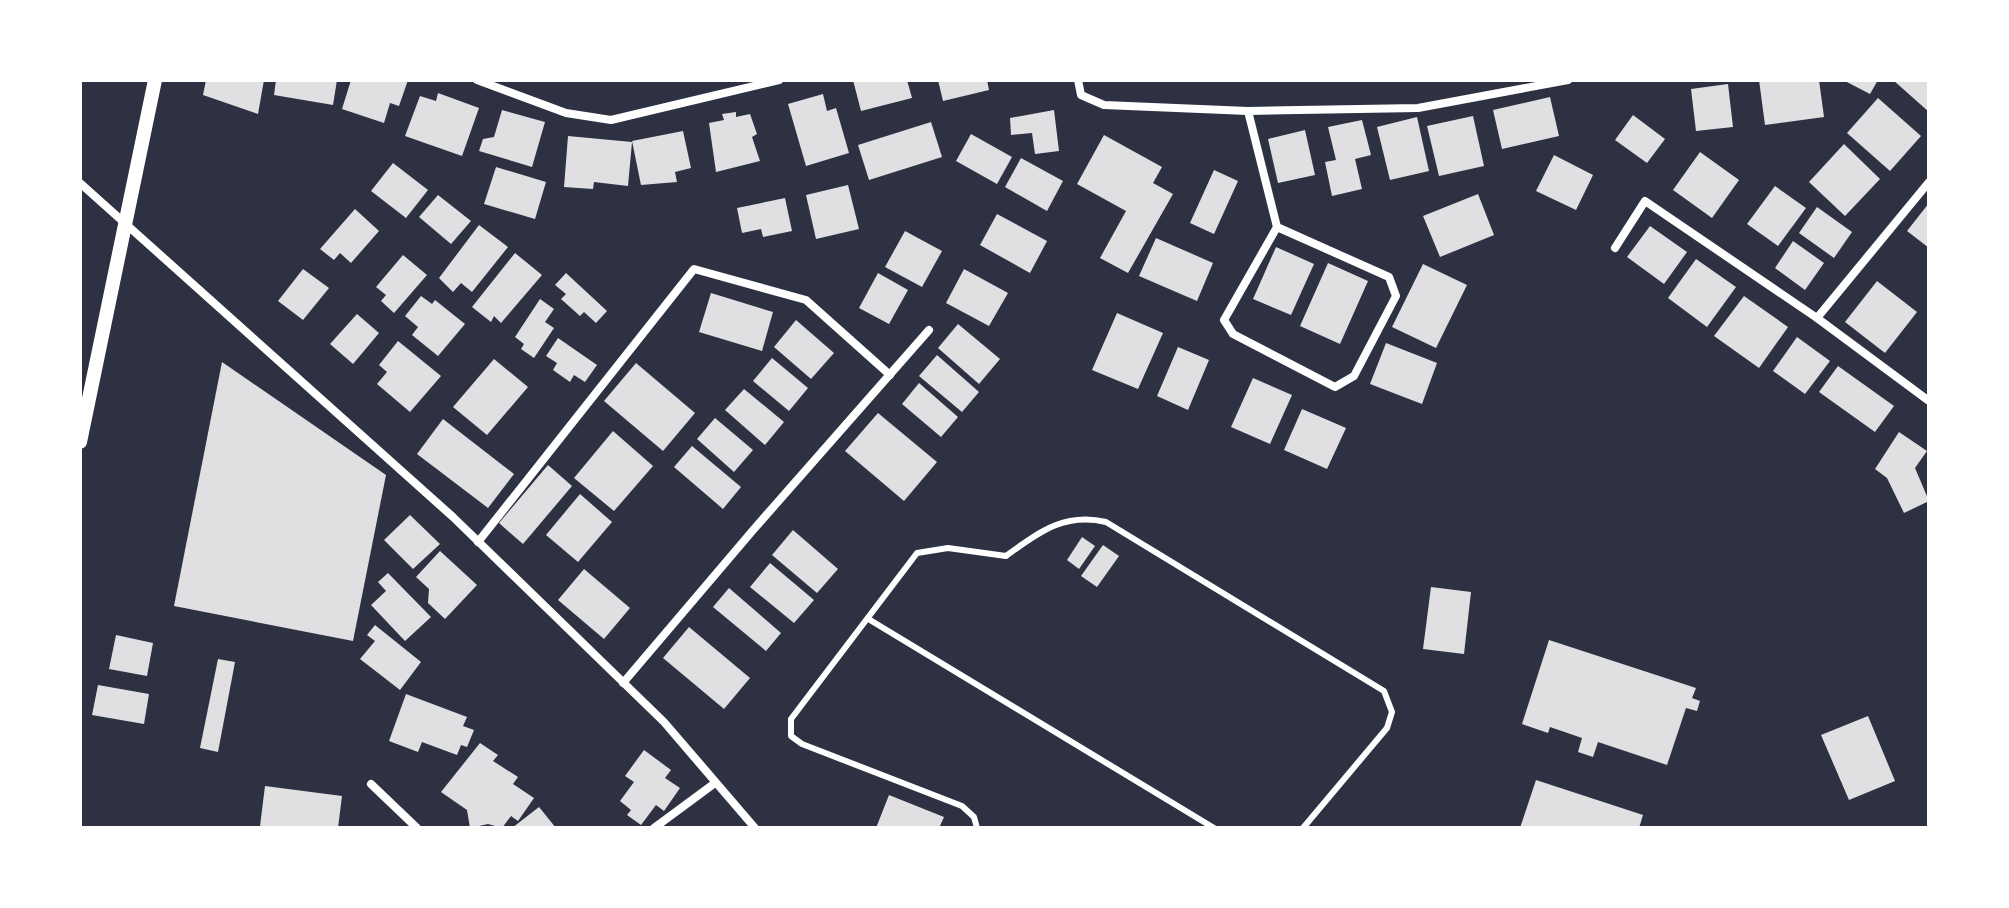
<svg xmlns="http://www.w3.org/2000/svg" width="2009" height="908" font-family="'Noto Sans',sans-serif">
<style>
.building{fill:#e0e0e3}
.lines{fill:none;stroke-linecap:round;stroke-linejoin:round}
.service{stroke:#fff;stroke-width:6}
.minor{stroke:#fff;stroke-width:8}
.tertiary{stroke:#fff;stroke-width:14}
</style>
<rect width="100%" height="100%" fill="#2d3142"/>
<g class="building">
<path d="M206,80H264L258,114L203,95Z"/>
<path d="M276,80H337L333,105L274,95Z"/>
<path d="M351,80H408L399,106L390,103L384,123L342,109Z"/>
<path d="M853,80H907L912,98L861,111Z"/>
<path d="M938,80H987L989,90L943,101Z"/>
<path d="M1759,80H1819L1824,117L1765,125Z"/>
<path d="M1843,80H1878L1870,94Z"/>
<path d="M1893,80H1929V112Z"/>
<path d="M1728,84L1733,127L1696,131L1691,89Z"/>
<path d="M438,93L479,108L462,156L405,136L420,96L436,101Z"/>
<path d="M823,94L827,111L836,108L849,153L806,166L788,104Z"/>
<path d="M1550,97L1559,136L1502,149L1493,110Z"/>
<path d="M1878,98L1921,136L1890,171L1847,133Z"/>
<path d="M502,110L545,122L532,167L479,151L483,139L494,137Z"/>
<path d="M1054,110L1059,151L1035,154L1032,133L1011,135L1010,118Z"/>
<path d="M736,112V117L750,114L757,134L752,137L760,161L716,172L709,123L724,120L722,114Z"/>
<path d="M1633,115L1665,139L1647,163L1615,140Z"/>
<path d="M1473,116L1484,166L1439,176L1427,126Z"/>
<path d="M1417,117L1429,171L1390,180L1377,127Z"/>
<path d="M1362,120L1371,155L1355,159L1362,189L1332,196L1325,162L1336,160L1328,127Z"/>
<path d="M931,122L942,157L869,180L858,145Z"/>
<path d="M1305,130L1315,175L1278,183L1268,139Z"/>
<path d="M683,131L691,168L675,172L677,182L641,185L632,141Z"/>
<path d="M971,134L1012,157L997,184L956,161Z"/>
<path d="M1104,135L1162,167L1153,183L1173,194L1128,273L1100,258L1126,211L1077,184Z"/>
<path d="M568,136L632,142L628,186L594,182L593,189L564,187Z"/>
<path d="M1844,144L1880,179L1845,216L1809,182Z"/>
<path d="M1700,152L1739,180L1712,218L1673,190Z"/>
<path d="M1554,155L1593,175L1576,210L1536,191Z"/>
<path d="M1021,158L1063,181L1047,211L1005,187Z"/>
<path d="M393,163L428,190L406,218L371,191Z"/>
<path d="M496,167L546,182L535,219L484,204Z"/>
<path d="M1214,170L1238,181L1214,234L1190,223Z"/>
<path d="M848,185L859,229L816,239L806,195Z"/>
<path d="M1775,186L1806,208L1778,246L1747,224Z"/>
<path d="M1478,194L1494,235L1440,257L1423,216Z"/>
<path d="M438,195L471,221L451,244L419,217Z"/>
<path d="M785,198L792,231L763,237L761,229L742,233L737,208Z"/>
<path d="M1929,203V248L1907,231Z"/>
<path d="M1817,207L1852,232L1834,258L1799,233Z"/>
<path d="M355,209L379,231L351,263L340,253L334,260L320,249Z"/>
<path d="M997,214L1047,241L1030,273L980,245Z"/>
<path d="M479,225L508,247L472,292L461,283L453,292L439,278Z"/>
<path d="M1650,226L1687,252L1664,284L1627,257Z"/>
<path d="M905,231L942,251L922,287L885,267Z"/>
<path d="M1156,238L1213,263L1197,301L1139,276Z"/>
<path d="M1793,241L1824,263L1805,290L1775,268Z"/>
<path d="M1276,247L1314,264L1291,315L1253,299Z"/>
<path d="M515,253L542,275L501,323L494,316L491,322L472,307Z"/>
<path d="M403,255L427,275L394,313L381,301L386,295L376,287Z"/>
<path d="M1696,259L1736,287L1707,327L1668,298Z"/>
<path d="M1328,263L1368,281L1340,344L1300,326Z"/>
<path d="M1423,264L1467,285L1436,348L1392,327Z"/>
<path d="M303,269L329,288L303,320L278,301Z"/>
<path d="M964,269L1008,293L989,326L946,303Z"/>
<path d="M566,273L607,311L596,323L584,312L580,316L561,299L566,294L555,285Z"/>
<path d="M878,273L908,290L889,324L859,308Z"/>
<path d="M1877,281L1917,312L1885,353L1845,322Z"/>
<path d="M711,293L773,312L762,351L699,332Z"/>
<path d="M421,296L432,304L435,300L465,324L438,356L412,335L418,327L405,316Z"/>
<path d="M1744,296L1788,327L1759,368L1714,336Z"/>
<path d="M540,299L554,309L545,322L554,328L534,358L521,349L524,344L515,337Z"/>
<path d="M1117,313L1163,333L1138,389L1092,370Z"/>
<path d="M357,314L379,333L353,364L330,344Z"/>
<path d="M796,320L834,353L811,379L774,347Z"/>
<path d="M958,324L1000,359L979,384L938,348Z"/>
<path d="M1797,337L1830,361L1805,394L1773,371Z"/>
<path d="M558,338L597,365L585,382L574,375L570,382L553,370L557,363L546,356Z"/>
<path d="M398,341L441,376L410,412L377,384L387,372L379,365Z"/>
<path d="M1386,343L1437,363L1422,404L1370,384Z"/>
<path d="M1178,347L1209,360L1188,410L1157,396Z"/>
<path d="M937,355L979,392L962,412L919,376Z"/>
<path d="M772,358L808,388L789,411L753,381Z"/>
<path d="M494,359L528,387L487,435L453,407Z"/>
<path d="M222,362L386,475L353,641L174,606Z"/>
<path d="M636,363L695,413L663,451L604,401Z"/>
<path d="M1838,366L1894,406L1875,432L1819,392Z"/>
<path d="M1253,378L1292,395L1270,444L1231,427Z"/>
<path d="M919,383L958,417L941,437L902,404Z"/>
<path d="M744,389L784,422L765,445L725,410Z"/>
<path d="M1302,409L1346,428L1327,469L1284,450Z"/>
<path d="M878,413L937,462L904,501L845,451Z"/>
<path d="M715,418L753,450L734,472L697,439Z"/>
<path d="M443,419L514,474L488,508L417,454Z"/>
<path d="M613,431L653,466L614,511L574,478Z"/>
<path d="M1899,432L1927,451L1915,468L1929,501L1904,513L1887,478L1875,469Z"/>
<path d="M692,446L741,487L723,509L674,467Z"/>
<path d="M548,465L572,486L523,544L499,523Z"/>
<path d="M580,494L612,522L578,562L546,535Z"/>
<path d="M410,515L440,544L413,569L384,540Z"/>
<path d="M793,530L838,569L817,593L772,555Z"/>
<path d="M1082,537L1095,546L1079,569L1067,560Z"/>
<path d="M1103,545L1119,556L1097,587L1081,576Z"/>
<path d="M440,551L477,585L445,619L428,603L429,589L416,577Z"/>
<path d="M770,563L814,600L794,623L750,587Z"/>
<path d="M584,569L630,608L604,639L558,600Z"/>
<path d="M388,573L431,617L405,641L371,605L386,591L378,582Z"/>
<path d="M1431,587L1471,592L1464,654L1423,649Z"/>
<path d="M729,588L781,633L766,651L713,607Z"/>
<path d="M375,625L421,662L400,690L360,659L375,641L367,635Z"/>
<path d="M689,627L750,678L724,709L663,658Z"/>
<path d="M116,635L153,643L147,676L109,669Z"/>
<path d="M1549,640L1696,688L1692,698L1700,701L1697,711L1686,708L1667,765L1598,742L1593,757L1578,752L1582,738L1550,727L1548,733L1522,724Z"/>
<path d="M218,659L235,662L218,752L200,748Z"/>
<path d="M98,685L149,694L144,724L92,715Z"/>
<path d="M406,694L467,717L463,726L474,730L467,747L461,745L457,755L422,742L418,752L389,741Z"/>
<path d="M1868,716L1895,781L1849,800L1821,735Z"/>
<path d="M480,743L498,755L493,761L518,777L513,784L534,798L518,821L511,816L502,828L488,824L470,828L467,810L441,792Z"/>
<path d="M644,750L671,770L665,778L680,788L664,811L656,805L641,825L627,815L631,810L620,801L634,782L625,776Z"/>
<path d="M1536,780L1643,815L1639,828H1520Z"/>
<path d="M265,786L342,796L338,828L260,826Z"/>
<path d="M889,795L944,817L939,828H876Z"/>
<path d="M539,807L556,828H512Z"/>
</g>
<g class="lines">
<g class="service">
<path d="M870,620L1214,828"/>
<path d="M977,828L974,817L962,806L802,744L791,736V719L917,553L948,548L1006,556C1038,533 1064,512 1106,522L1384,691L1392,712L1387,728L1303,828"/>
</g>
<g class="minor">
<path d="M477,80L566,113L611,120L779,80"/>
<path d="M1078,80L1081,95L1104,105L1248,111L1418,108L1568,80"/>
<path d="M1248,111L1277,227L1224,320L1233,334L1335,387L1354,376L1396,296L1389,277L1277,227"/>
<path d="M80,183L453,517L664,722L755,828"/>
<path d="M1615,248L1645,201L1817,318L1929,401"/>
<path d="M1817,318L1929,182"/>
<path d="M478,542L694,269L806,300L890,375"/>
<path d="M623,683L754,529L929,330"/>
<path d="M371,784L417,828"/>
<path d="M654,828L715,783"/>
</g>
<path class="tertiary" d="M80,442L155,80"/>
</g>
<rect width="2009" height="908" fill="none" stroke="#ffffff" stroke-width="164"/>
</svg>
